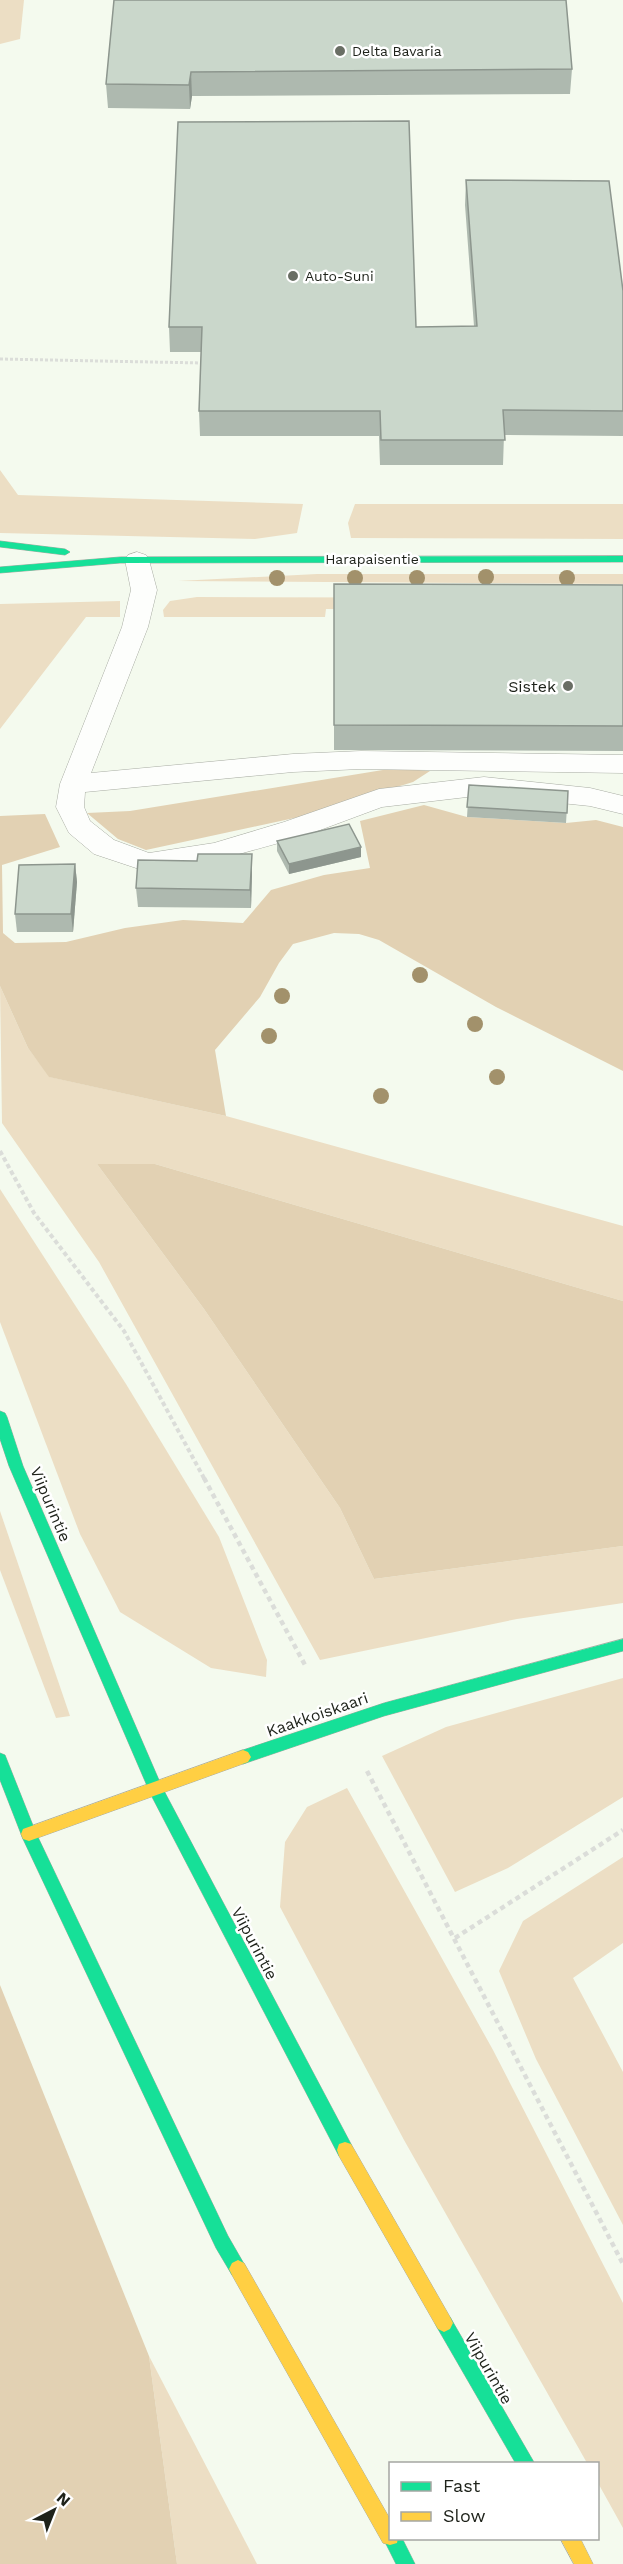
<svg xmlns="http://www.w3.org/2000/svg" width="623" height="2564" font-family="'Work Sans',sans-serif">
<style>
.green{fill:#ecdec4}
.forest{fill:#e2d1b3}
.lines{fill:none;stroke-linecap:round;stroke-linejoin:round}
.lane-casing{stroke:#a8aca3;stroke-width:1}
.fast-casing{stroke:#a8aca3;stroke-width:1}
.slow-casing{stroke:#a8aca3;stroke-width:1}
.path-far2{stroke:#dbddd9;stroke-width:3;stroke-dasharray:3 2;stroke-linecap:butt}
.path-far1{stroke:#dbddd9;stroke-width:4;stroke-dasharray:4.5 3;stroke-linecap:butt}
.path{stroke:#dbddd9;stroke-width:4.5;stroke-dasharray:5 4;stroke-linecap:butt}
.lane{fill:#fdfefc;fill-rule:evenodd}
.fast{fill:#16e098;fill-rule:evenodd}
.slow{fill:#ffcf43;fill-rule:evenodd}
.tree{fill:#a2916b}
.wall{fill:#aeb9af}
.shaded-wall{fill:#8d968e}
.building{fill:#cad7cb;stroke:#8d968e;stroke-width:1.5}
.poi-dot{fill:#696e64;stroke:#fff;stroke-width:2}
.labels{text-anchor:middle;stroke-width:5;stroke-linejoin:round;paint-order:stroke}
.far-poi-label{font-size:14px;fill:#1e221a;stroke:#fff;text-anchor:start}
.far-street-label{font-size:14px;fill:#1e221a;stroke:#fff}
.poi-label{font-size:16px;fill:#1e221a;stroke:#fff;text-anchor:end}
.street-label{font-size:16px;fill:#1e221a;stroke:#fff}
</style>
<rect width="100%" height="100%" fill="#f4faee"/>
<g class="green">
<path d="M0,0H24L20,39L0,44Z"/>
<path d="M0,470L18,495L303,504L297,533L255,539L0,533Z"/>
<path d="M355,504H623V539L351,538L348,523Z"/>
<path d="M317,574H623V584L178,581Z"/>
<path d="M197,597L623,598V612L326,609L325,617H164L163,610L170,601Z"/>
<path d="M120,601V617H86L0,729V604Z"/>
<path d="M0,986L28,1048L50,1077L226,1116L623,1226V1301L155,1164H97L204,1309L340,1508L374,1579L623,1546V1603L517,1619L320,1660L99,1262L2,1123Z"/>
<path d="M0,1189L126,1384L219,1537L267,1660L266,1677L211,1668L120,1612L80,1534L0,1322Z"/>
<path d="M0,1511L70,1716L56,1718L0,1570Z"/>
<path d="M623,1678V1797L508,1868L455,1892L382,1756L446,1727Z"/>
<path d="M347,1788L493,2050L623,2303V2528L598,2483V2464L587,2463L404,2140L280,1907L285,1842L307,1807Z"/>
<path d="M623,1857V1943L573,1978L623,2072V2225L536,2059L499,1971L523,1921Z"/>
<path d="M149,2356L257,2564H177Z"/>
</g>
<g class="forest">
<path d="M395,768L430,771L413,782L299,817L146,850L118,839L87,813L130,811Z"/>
<path d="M424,805L467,817L566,823L596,820L623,827V1071L496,1007L379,940L359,934L334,933L293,944L279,963L260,997L215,1050L226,1116L49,1077L28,1048L0,986V816L45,814L60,847L2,865L3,933L15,943L66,942L125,928L183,920L243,923L271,890L324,875L370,868L360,821Z"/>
<path d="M97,1164H155L623,1301V1546L374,1579L340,1508L204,1309Z"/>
<path d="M0,1985L149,2356L177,2564H0Z"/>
</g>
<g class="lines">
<defs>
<path id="lane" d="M137,552L146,555L149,560L157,590L148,627L91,773L293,754L361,751L623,755V773L361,769L293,772L85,792L84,807L90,821L114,840L149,853L214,843L284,822L379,789L484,777L590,788L623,796V814L590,806L484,795L382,807L304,836L214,861L148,872L94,854L69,833L56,807L60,784L122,627L131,590L125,560L128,555Z"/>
<g id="fast">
<path d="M0,541L65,549L70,552L65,555L0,547Z"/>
<path d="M623,556V562L120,563L0,573V567L120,557Z"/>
<path d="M0,1411L5,1413L7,1417L23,1466L162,1787L351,2144L353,2150L351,2156L345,2158L339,2156L151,1795L9,1466L0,1439Z"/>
<path d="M623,1639V1651L384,1716L243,1764L238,1762L235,1757L238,1752L243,1750L384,1703Z"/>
<path d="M0,1753L5,1755L36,1833L228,2236L247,2269L244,2275L238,2278L232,2275L216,2248L23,1839L0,1780Z"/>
<path d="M444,2314L450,2317L535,2464H516L438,2329L435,2323L438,2317Z"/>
<path d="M390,2529V2538H402L415,2564H396L383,2538L385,2531Z"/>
</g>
<g id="slow">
<path d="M243,1750L248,1752L251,1757L248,1762L29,1841L23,1839L21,1834L23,1829Z"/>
<path d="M345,2142L351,2144L450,2317L453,2323L450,2329L444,2332L438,2329L339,2156L337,2150L339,2144Z"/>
<path d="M238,2260L244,2263L390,2519V2538H398L397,2543L390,2545L383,2543L232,2275L229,2269L232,2263Z"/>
<path d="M560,2538H580L593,2564H574Z"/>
</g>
</defs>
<use href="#lane" class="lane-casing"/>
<use href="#fast" class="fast-casing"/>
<use href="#slow" class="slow-casing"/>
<path class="path-far2" d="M0,359L202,363"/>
<path class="path-far1" d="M0,1151L34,1213L124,1331L205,1480"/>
<g class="path">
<path d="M204,1478L305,1665"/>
<path d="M367,1771L623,2264"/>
<path d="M455,1938L623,1830"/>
</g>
<use href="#lane" class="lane"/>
<use href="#fast" class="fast"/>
<use href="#slow" class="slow"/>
</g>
<g class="tree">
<circle cx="486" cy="577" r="8"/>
<circle cx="277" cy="578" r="8"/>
<circle cx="355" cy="578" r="8"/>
<circle cx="417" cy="578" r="8"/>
<circle cx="567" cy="578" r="8"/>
<circle cx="420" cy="975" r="8"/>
<circle cx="282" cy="996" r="8"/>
<circle cx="475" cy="1024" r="8"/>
<circle cx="269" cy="1036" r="8"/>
<circle cx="497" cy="1077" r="8"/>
<circle cx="381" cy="1096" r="8"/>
</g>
<g class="wall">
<path d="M114,0L572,69L570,94L192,96L190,109L108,108L106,84Z"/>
<path d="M466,180L623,291V436L504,435L503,465H380L379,436H200L199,411L201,352H170L169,327H416L474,326L465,205Z"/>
<path d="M334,584L623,585V751L334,750Z"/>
<path d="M469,785L568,791L566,823L467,817Z"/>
<path d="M277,841L361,847V857L289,874L277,851Z"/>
<path d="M197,861L252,872L251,908L138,907L136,888Z"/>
<path d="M75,864L77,882L73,932H17L15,914Z"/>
</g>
<g class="shaded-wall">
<path d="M191,72L192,96L190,109L189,85Z"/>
<path d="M361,847V857L289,874V864Z"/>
<path d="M252,854V872L251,908L250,890Z"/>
<path d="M75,864L77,882L73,932L71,914Z"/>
</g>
<g class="building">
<path d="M114,0H566L572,69L191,72L189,85L106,84Z"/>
<path d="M409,121L416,327L477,326L466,180L609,181L623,291V411L503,410L505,440H381L380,411H199L202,327H169L178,122Z"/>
<path d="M334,584L623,585V726L334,725Z"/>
<path d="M469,785L568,791L567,813L467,807Z"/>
<path d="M349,824L361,847L289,864L277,841Z"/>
<path d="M198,854H252L250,890L136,888L138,860L197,861Z"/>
<path d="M75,864L71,914H15L19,865Z"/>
</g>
<g class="poi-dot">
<circle cx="340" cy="51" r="6"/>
<circle cx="293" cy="276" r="6"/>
<circle cx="568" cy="686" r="6"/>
</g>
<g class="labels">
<g class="far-poi-label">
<text x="352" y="56">Delta Bavaria</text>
<text x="305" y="281">Auto-Suni</text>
</g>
<g class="far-street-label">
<text x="372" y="564">Harapaisentie</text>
</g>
<g class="poi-label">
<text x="556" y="692">Sistek</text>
</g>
<g class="street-label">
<text transform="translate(51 1504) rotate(67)" y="6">Viipurintie</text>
<text transform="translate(317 1714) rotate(-19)" y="6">Kaakkoiskaari</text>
<text transform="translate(255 1943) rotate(62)" y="6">Viipurintie</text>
<text transform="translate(489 2368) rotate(60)" y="6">Viipurintie</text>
</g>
</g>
<rect x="389" y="2462" width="210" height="78" fill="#ffffff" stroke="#a5a7a3" stroke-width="1.5"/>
<rect x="401" y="2482" width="30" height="9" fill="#16e098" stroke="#a5a7a3" stroke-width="1.5"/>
<text x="443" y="2492" font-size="18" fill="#1e221a">Fast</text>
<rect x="401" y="2512" width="30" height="9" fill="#ffcf43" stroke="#a5a7a3" stroke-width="1.5"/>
<text x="443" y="2522" font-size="18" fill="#1e221a">Slow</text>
<g transform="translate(54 2510) rotate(42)" stroke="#ffffff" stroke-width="4.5" paint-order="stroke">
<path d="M0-4.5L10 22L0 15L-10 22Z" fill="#1e221a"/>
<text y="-9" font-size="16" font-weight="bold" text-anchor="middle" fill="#1e221a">N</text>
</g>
</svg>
